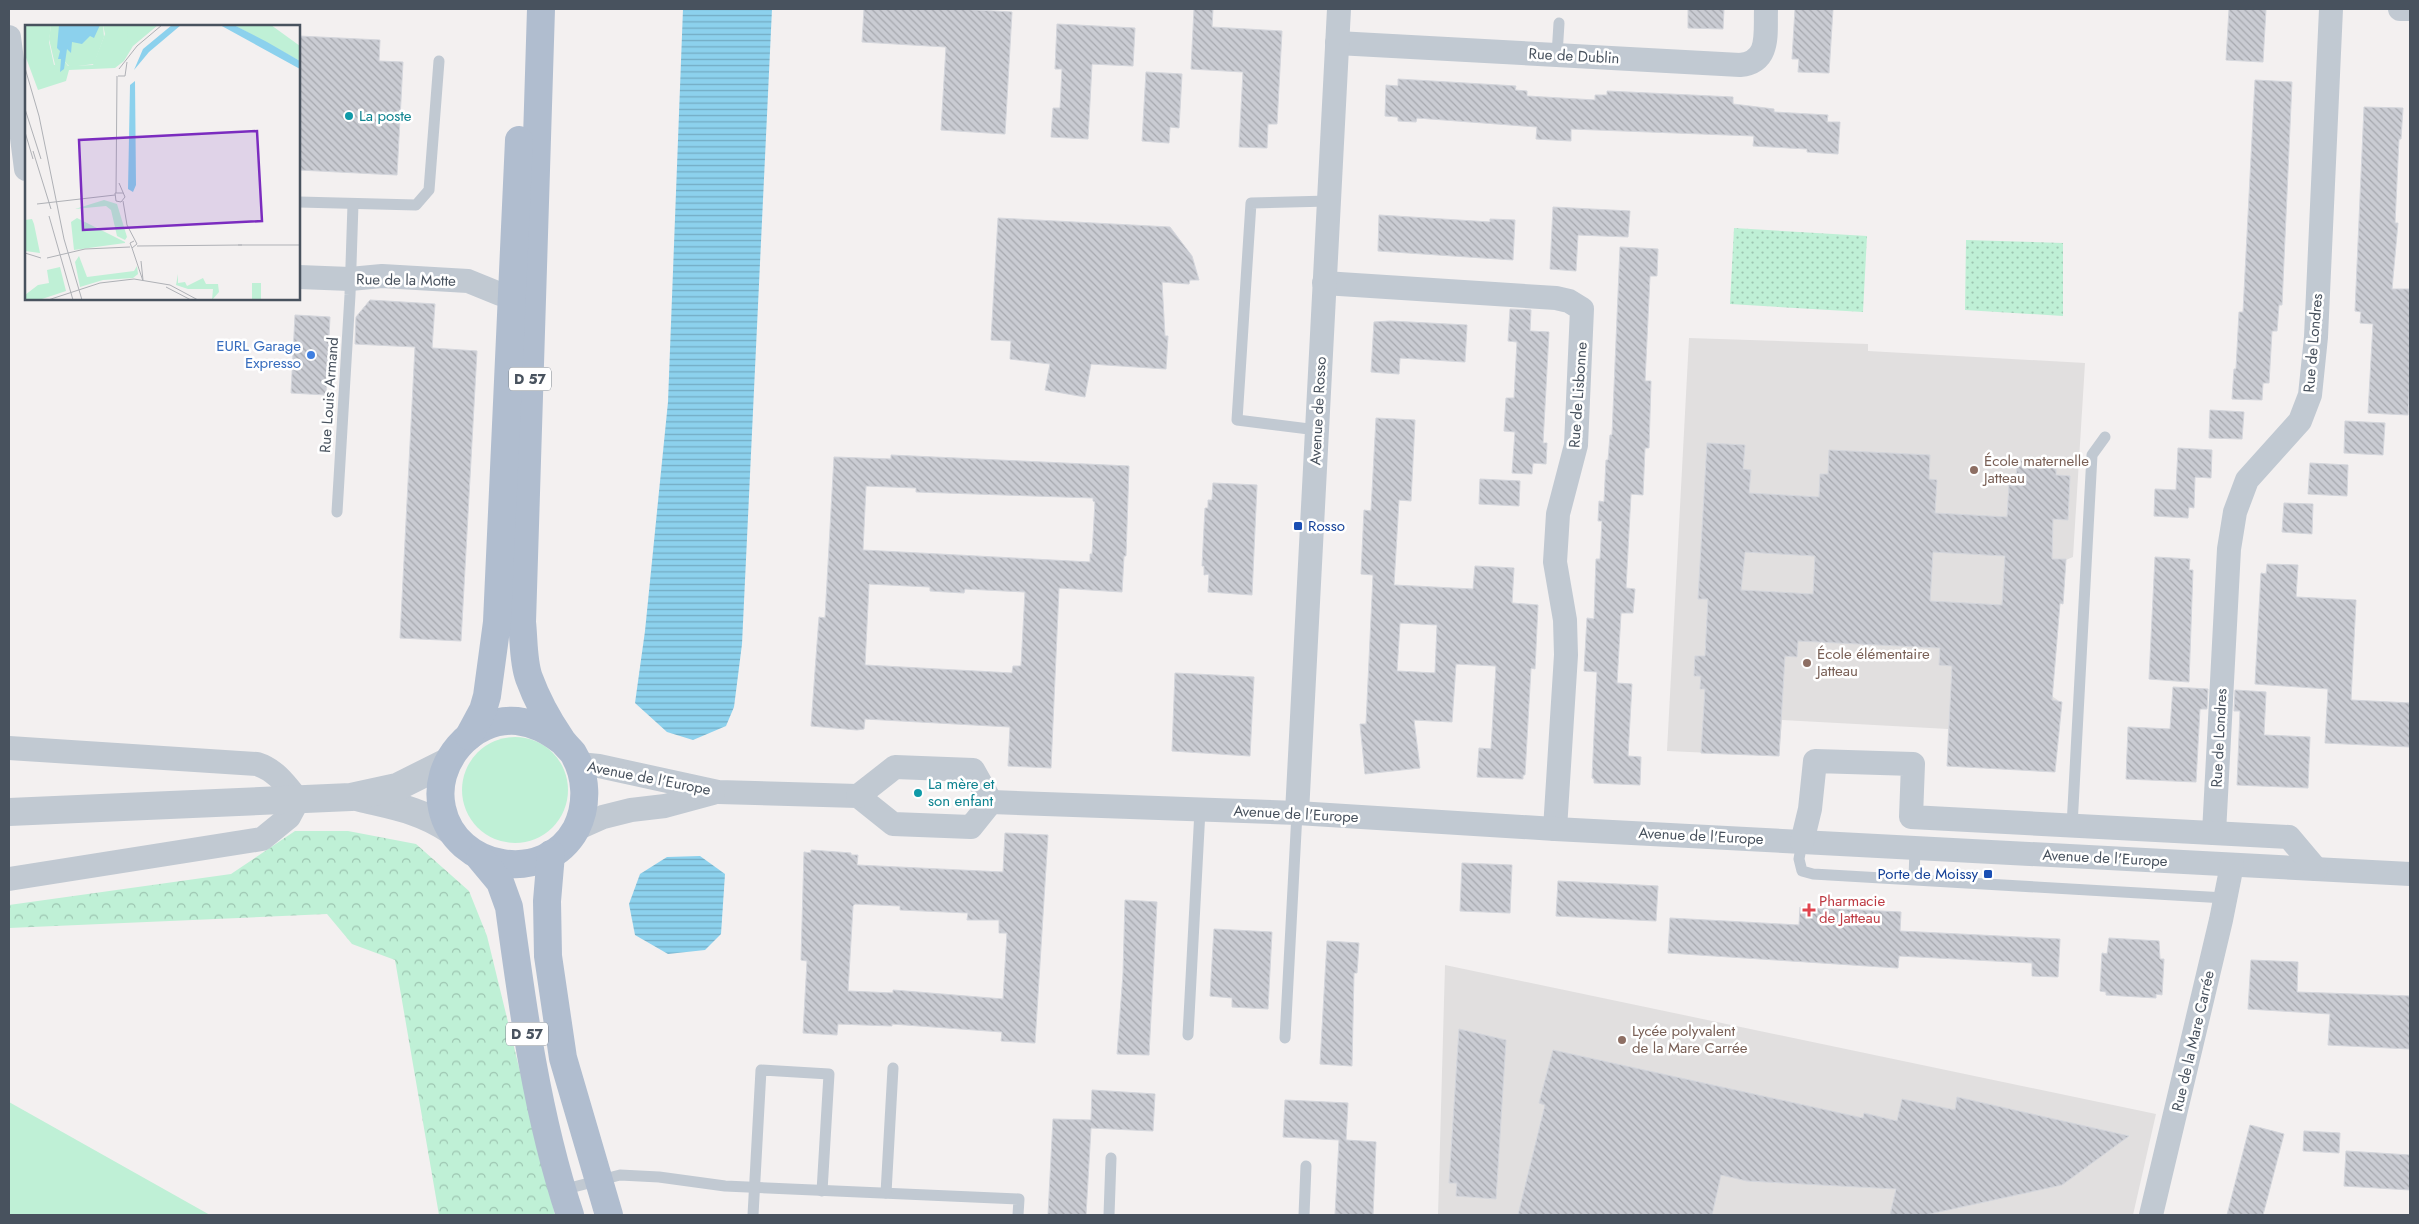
<svg xmlns="http://www.w3.org/2000/svg" width="2419" height="1224" font-family="Jost,sans-serif">
<style>
.education{fill:#e1dfdf}
.green{fill:#bff0d6}
.forest{fill:url(#forest-crowns)}
.park{fill:url(#park-dots)}
.water{fill:url(#water-rules)}
.building{fill:url(#building-back-hatch);stroke:#d4d6dc;fill-rule:evenodd}
.lines{fill:none;stroke-linecap:round;stroke-linejoin:round}
.service{stroke:#c1c9d2;stroke-width:11}
.minor{stroke:#c1c9d2;stroke-width:24}
.tertiary{stroke:#c1c9d2;stroke-width:28}
.primary{stroke:#b0bdcf;stroke-width:28}
.culture-dot{fill:#0f9aa8;stroke:#fff;stroke-width:2}
.shop-dot{fill:#3f7fe0;stroke:#fff;stroke-width:2}
.education-dot{fill:#8d6e63;stroke:#fff;stroke-width:2}
.transit-dot{fill:#1a4fb4;stroke:#fff;stroke-width:2}
.health-dot{fill:#e0444e;stroke:#fff;stroke-width:2}
.labels{text-anchor:middle;stroke-width:5;stroke-linejoin:round;paint-order:stroke}
.shield{fill:#fff;stroke:#7f868e;stroke-width:1}
.shield-label{font-size:14px;font-weight:bold;fill:#48525e}
.street-label{font-size:15px;fill:#48525e;stroke:#fff}
.culture-label{font-size:15px;fill:#0d838f;stroke:#fff;text-anchor:start}
.shop-label{font-size:15px;fill:#366cbe;stroke:#fff;text-anchor:end}
.education-label{font-size:15px;fill:#785e54;stroke:#fff;text-anchor:start}
.transit-label{font-size:15px;fill:#164399;stroke:#fff;text-anchor:start}
.health-label{font-size:15px;fill:#be3a42;stroke:#fff;text-anchor:start}
.inset-road{fill:none;stroke:#afb1b6;stroke-width:1}
.view{fill:#7b2cbf;fill-opacity:0.15;stroke:#7b2cbf;stroke-width:2.5}
.inset-edge{fill:none;stroke:#48525e;stroke-width:2.5}
</style>
<defs>
<pattern id="forest-crowns" width="20" height="18" patternUnits="userSpaceOnUse" patternTransform="scale(1.25)"><rect width="20" height="18" fill="#bff0d6"/><path d="M2 6a3 3 0 1 1 6 0M12 15a3 3 0 1 1 6 0" fill="none" stroke="#9dc5b1"/></pattern>
<pattern id="park-dots" width="8" height="8" patternUnits="userSpaceOnUse" patternTransform="scale(1.25)"><rect width="8" height="8" fill="#bff0d6"/><path d="M2 2h.1M6 6h.1" fill="none" stroke="#9dc5b1" stroke-width="1.8" stroke-linecap="round"/></pattern>
<pattern id="water-rules" width="6" height="5" patternUnits="userSpaceOnUse" patternTransform="scale(1.25)"><rect width="6" height="5" fill="#8cd1ed"/><path d="M0 2.5h6" fill="none" stroke="#74acc3"/></pattern>
<pattern id="building-back-hatch" width="6" height="6" patternUnits="userSpaceOnUse" patternTransform="scale(1.25)"><rect width="6" height="6" fill="#caccd3"/><path d="M-1 5l2 2M0 0l6 6M5-1l2 2" fill="none" stroke="#a6a8ae"/></pattern>
</defs>
<rect width="100%" height="100%" fill="#f3f0f0"/>
<g class="education">
<path d="M1689,338L1868,344V351L2085,363L2073,557L2066,560L2063,604L2049,603L2048,628L2058,629L2052,696L2059,701L2055,772L1947,766L1948,729L1782,720L1779,756L1667,751Z"/>
<path d="M1445,965L2156,1114L2133,1215H1438Z"/>
</g>
<g class="green">
<circle cx="515" cy="790" r="53"/>
<path d="M9,1102L210,1215H9Z"/>
</g>
<path class="forest" d="M295,831H348L416,844L469,891L487,936L555,1215H439L395,960L352,944L327,914L9,928V905L231,874Z"/>
<g class="park">
<path d="M1734,228L1867,236L1863,312L1730,304Z"/>
<path d="M1966,240L2063,243V316L1965,310Z"/>
</g>
<g class="water">
<path d="M683,9H772L742,644L734,707L726,726L693,740L667,732L635,703L645,631L668,402Z"/>
<path d="M700,856L725,874L721,934L705,950L668,954L635,935L629,904L640,874L667,857Z"/>
</g>
<g class="building">
<path d="M864,9H958L1012,12L1005,134L941,130L946,47L862,42Z"/>
<path d="M1194,9H1213L1212,27L1282,31L1277,124H1268L1267,148L1239,147L1243,72L1191,69Z"/>
<path d="M1688,9H1724L1723,29L1688,28Z"/>
<path d="M1795,9H1833L1829,73L1798,72L1799,59H1792Z"/>
<path d="M2229,9H2266L2263,62L2226,60Z"/>
<path d="M1057,24L1135,28L1133,66L1092,64L1088,139L1051,137L1053,108H1060L1062,69H1055Z"/>
<path d="M299,36L380,40L379,61L403,62L397,175L299,170Z"/>
<path d="M1146,72L1182,74L1179,128L1170,127L1169,143L1142,141Z"/>
<path d="M1398,79L1516,86L1515,90L1527,91V96L1595,100V95H1607V91L1733,97V104L1774,109V112L1828,115L1827,122H1840L1838,154L1807,152V149L1753,146L1754,136L1571,129V141L1536,139L1537,127L1417,118L1416,122L1398,121V117L1385,116L1386,85L1398,86Z"/>
<path d="M2255,80L2292,82L2282,305H2279L2277,331H2272L2269,383H2263L2262,400L2232,399L2234,369H2236L2239,312H2243Z"/>
<path d="M2364,107L2403,108L2401,139H2399L2395,223H2398L2392,289H2410V377L2408,415L2368,413L2373,324L2360,323L2361,312L2355,311Z"/>
<path d="M1553,207L1630,211L1628,237L1578,235L1576,271L1550,269Z"/>
<path d="M1379,215L1490,222V219L1515,220L1513,260L1378,251Z"/>
<path d="M998,218L1170,227L1192,256L1199,280H1190L1189,284L1162,282L1165,336H1168L1166,369L1091,364L1085,397L1045,390L1050,364L1010,359L1011,341L991,340Z"/>
<path d="M1620,247L1658,249L1657,276H1650L1645,381H1651L1649,448H1645L1643,495L1631,494L1626,588L1635,589L1633,613H1621L1617,683L1632,684L1628,756L1641,757L1640,785L1594,783V779L1592,778L1597,672L1584,671L1587,618L1594,619L1596,559H1600L1602,521H1598L1599,501L1604,502L1606,460H1608L1610,435H1612Z"/>
<path d="M370,300L435,304L432,348L477,351L461,641L400,638L415,347L355,344L356,317Z"/>
<path d="M1510,309L1531,310L1530,331L1549,332L1543,443H1547L1546,464L1533,463L1532,474L1512,473L1515,432L1504,431L1506,398H1514L1517,342L1508,341Z"/>
<path d="M295,315L330,317L326,395L291,393Z"/>
<path d="M1390,321L1467,325L1465,362L1400,358L1399,374L1371,372L1374,322Z"/>
<path d="M2210,410L2244,412L2242,439L2209,438Z"/>
<path d="M1376,418L1415,420L1411,501L1399,500L1394,585L1473,589L1475,566L1514,568L1512,603L1538,605L1535,669L1531,668L1525,775H1523V779L1477,777L1479,748L1491,749L1496,666L1456,664L1452,722L1414,720L1420,768L1365,774L1360,724H1366L1373,575L1361,574L1364,510L1371,511ZM1400,623L1437,625L1435,673L1397,671Z"/>
<path d="M2345,421L2385,423L2383,455L2344,453Z"/>
<path d="M1707,443L1745,445L1743,469L1751,470L1749,493L1819,497L1820,474H1828L1829,450L1930,455L1929,479L1937,480L1935,513L2007,517L2009,484H2016L2017,460L2056,462V475L2070,476L2068,520L2053,519L2052,559H2066L2063,604L2060,603L2052,700L2062,702L2055,772L1947,766L1952,666L1939,665L1940,648L1798,641L1797,657L1785,656L1779,756L1701,753L1705,689H1700L1701,676H1694L1695,656H1705L1708,599H1698ZM1745,552L1815,556L1813,594L1741,590ZM1933,552L2005,556L2002,605L1930,601Z"/>
<path d="M2178,448L2212,450L2211,478L2195,477L2194,508L2189,507L2188,518L2154,516L2155,489L2176,490Z"/>
<path d="M891,455L1129,466L1126,556H1124L1122,592L1059,588L1051,768L1008,766L1010,727L865,719L864,729L857,730L811,726L819,617L825,618L834,457L891,459ZM866,486L916,488V492L1093,498V501L1095,502L1092,554H1090V562L863,550ZM869,584L930,587V591L964,593L965,589L1025,592L1021,666H1013L1012,673L865,665Z"/>
<path d="M2310,463L2348,465L2347,496L2308,494Z"/>
<path d="M1480,479L1520,481L1519,506L1479,504Z"/>
<path d="M1213,483L1257,485L1252,595L1208,592L1209,574L1204,575V566H1202L1205,508H1208V500H1212Z"/>
<path d="M2284,503L2313,504L2312,534L2282,532Z"/>
<path d="M2155,557L2190,559L2189,570H2193L2189,682L2149,679Z"/>
<path d="M2267,564L2298,565L2296,597L2356,600L2351,700L2410,703V747L2325,743L2328,689L2255,684L2261,573L2266,574Z"/>
<path d="M1175,673L1254,677L1250,756L1172,751Z"/>
<path d="M2173,687L2208,689L2207,709H2200L2196,782L2126,779L2128,727L2170,729Z"/>
<path d="M2235,690L2266,692L2264,735L2310,737L2308,788L2237,785L2240,711H2234Z"/>
<path d="M1005,833L1048,835L1035,1043L1001,1041L1002,1032L892,1024V1026L838,1024L837,1035L803,1033L807,961L801,960L804,852L811,853V850L851,853V855H858L857,865L1003,872ZM855,904L900,906V910L968,913L967,920H999V933H1007L1003,999L893,990V993L848,991L853,906Z"/>
<path d="M1462,863L1512,865L1510,913L1460,911Z"/>
<path d="M1558,881L1658,886L1656,921L1556,916Z"/>
<path d="M1125,900L1157,902L1149,1055L1117,1054L1123,974Z"/>
<path d="M1800,907L1901,912L1900,931L2060,939L2058,977L2032,976V963L1899,956L1898,968L1668,953L1670,918L1799,925Z"/>
<path d="M1214,929L1272,932L1268,1009L1232,1007V998L1210,996Z"/>
<path d="M2109,938L2159,941L2160,959H2164L2162,995L2156,994V998L2106,995V992L2100,991L2102,953L2107,954Z"/>
<path d="M1327,941L1359,943L1357,973H1354L1352,1066L1320,1064Z"/>
<path d="M2251,960L2298,962L2297,992L2410,996V1049L2328,1045L2330,1014L2248,1009Z"/>
<path d="M1459,1029L1506,1040L1496,1199L1456,1196L1457,1183H1449Z"/>
<path d="M1553,1050L1863,1118L1864,1113L1897,1121L1902,1099L1955,1110L1957,1097L2129,1136L2062,1185L1925,1215H1890L1896,1189L1747,1181L1721,1175L1712,1215H1518L1545,1105L1539,1103Z"/>
<path d="M1092,1090L1155,1094L1153,1131L1091,1128L1086,1215H1048L1053,1119L1091,1120Z"/>
<path d="M1285,1100L1348,1103L1346,1140L1376,1142L1373,1215H1335L1339,1140L1283,1137Z"/>
<path d="M2250,1125L2284,1134L2263,1215H2227Z"/>
<path d="M2304,1131L2340,1133L2339,1153L2303,1151Z"/>
<path d="M2346,1151L2410,1155V1190L2344,1186Z"/>
</g>
<g class="lines">
<g class="service">
<path d="M1557,55L1559,23"/>
<path d="M299,202L416,205L429,190L439,61"/>
<path d="M1317,430L1237,420L1251,203L1329,201"/>
<path d="M337,512L350,295L353,204"/>
<path d="M2072,826L2092,455L2105,437"/>
<path d="M1802,842L1799,859L1802,871L1813,874L2225,898"/>
<path d="M1914,879L1915,848"/>
<path d="M1188,1035L1200,810"/>
<path d="M1285,1038L1297,813"/>
<path d="M562,1190L620,1175L659,1177L725,1186L1019,1199L1018,1215"/>
<path d="M886,1193L893,1068"/>
<path d="M753,1215L761,1070L829,1074L822,1191"/>
<path d="M1109,1215L1111,1158"/>
<path d="M1304,1215L1306,1166"/>
</g>
<g class="minor">
<path d="M2400,9H2410"/>
<path d="M9,37L26,169"/>
<path d="M1337,43L1740,65C1771,62 1765,33 1766,9"/>
<path d="M299,277L350,279L382,276L468,281L500,294L511,295"/>
<path d="M1324,283L1556,298L1569,301L1582,309L1576,445L1558,514L1555,562L1565,620L1566,655L1555,829"/>
<path d="M9,748L257,764C276,770 286,785 298,800L289,817L262,839L9,879"/>
<path d="M579,764L599,766L718,792L858,796L893,824L971,827L991,802"/>
<path d="M858,796L895,767L973,770L991,802"/>
<path d="M991,802L1297,813L1555,829L2410,874"/>
<path d="M1297,813L1339,9"/>
<path d="M576,829L603,817L631,810L665,806L713,793"/>
<path d="M2214,833L2229,549L2235,512L2247,480L2300,421L2310,395L2316,337L2331,9"/>
<path d="M1802,842L1810,809L1815,761L1913,764L1911,817L2289,837L2316,869"/>
<path d="M2151,1215L2221,920L2232,865"/>
</g>
<g class="tertiary">
<path d="M360,798C393,806 421,810 450,830"/>
<path d="M9,812L351,797L397,787L447,762"/>
</g>
<g class="primary">
<path d="M541,9L522,622C524,640 523,662 529,678C537,700 548,720 561,739C564,744 569,748 573,753C587,776 588,805 576,829C545,886 455,870 442,808C432,764 471,717 517,721C535,723 548,731 562,741"/>
<path d="M469,736L483,710L487,696L497,622L519,140"/>
<path d="M551,854L547,901L548,956L563,1058L609,1215"/>
<path d="M480,858L500,882L509,907C523,1011 537,1115 570,1215"/>
</g>
</g>
<g class="culture-dot">
<circle cx="349" cy="116" r="5"/>
<circle cx="918" cy="793" r="5"/>
</g>
<circle class="shop-dot" cx="311" cy="355" r="5"/>
<g class="education-dot">
<circle cx="1974" cy="470" r="5"/>
<circle cx="1807" cy="663" r="5"/>
<circle cx="1622" cy="1040" r="5"/>
</g>
<g class="transit-dot">
<rect x="1293" y="521" width="10" height="10" rx="2.5"/>
<rect x="1983" y="869" width="10" height="10" rx="2.5"/>
</g>
<path class="health-dot" d="M1806.5 902.5h5v5h5v5h-5v5h-5v-5h-5v-5h5z"/>
<g class="labels">
<g class="shield">
<rect x="509" y="367.5" width="42" height="23" rx="4"/>
<rect x="506" y="1022.5" width="42" height="23" rx="4"/>
</g>
<g class="shield-label">
<text x="530" y="384">D 57</text>
<text x="527" y="1039">D 57</text>
</g>
<g class="street-label">
<text transform="translate(1574 56) rotate(3)" y="5">Rue de Dublin</text>
<text transform="translate(406 280) rotate(1)" y="5">Rue de la Motte</text>
<text transform="translate(2313 343) rotate(-85)" y="5">Rue de Londres</text>
<text transform="translate(329 395) rotate(-86)" y="5">Rue Louis Armand</text>
<text transform="translate(1578 395) rotate(-86)" y="5">Rue de Lisbonne</text>
<text transform="translate(1318 411) rotate(-87)" y="5">Avenue de Rosso</text>
<text transform="translate(2219 738) rotate(-87)" y="5">Rue de Londres</text>
<text transform="translate(649 778) rotate(11)" y="5">Avenue de l'Europe</text>
<text transform="translate(1296 814) rotate(3)" y="5">Avenue de l'Europe</text>
<text transform="translate(1701 836) rotate(3)" y="5">Avenue de l'Europe</text>
<text transform="translate(2105 858) rotate(3)" y="5">Avenue de l'Europe</text>
<text transform="translate(2193 1041) rotate(-77)" y="5">Rue de la Mare Carrée</text>
</g>
<g class="culture-label">
<text x="359" y="121">La poste</text>
<text x="928" y="789">La mère et<tspan x="928" dy="17">son enfant</tspan></text>
</g>
<g class="shop-label">
<text x="301" y="351">EURL Garage<tspan x="301" dy="17">Expresso</tspan></text>
</g>
<g class="education-label">
<text x="1984" y="466">École maternelle<tspan x="1984" dy="17">Jatteau</tspan></text>
<text x="1817" y="659">École élémentaire<tspan x="1817" dy="17">Jatteau</tspan></text>
<text x="1632" y="1036">Lycée polyvalent<tspan x="1632" dy="17">de la Mare Carrée</tspan></text>
</g>
<g class="transit-label">
<text x="1308" y="531">Rosso</text>
<text x="1978" y="879" text-anchor="end">Porte de Moissy</text>
</g>
<g class="health-label">
<text x="1819" y="906">Pharmacie<tspan x="1819" dy="17">de Jatteau</tspan></text>
</g>
</g>
<g transform="translate(25 25)">
<rect width="275" height="275" fill="#f3f0f0"/>
<path d="M0,0H26L24,17L29,40L40,37L43,41L68,40L80,9L78,0H103L108,21L99,36L90,43L44,45L41,56L13,65L0,30ZM209,0H246L275,21V36ZM52,193L100,217V218L49,225L46,197Z" fill="#bff0d6"/>
<path d="M103,0H133L108,21L102,15ZM79,175L92,179L102,212L100,215L92,211L86,185L81,181L50,184ZM54,231L62,252L109,246L112,241L113,249L108,253L78,255L55,262L50,237ZM35,242L41,266L14,275H0V270L13,260L24,258L22,245ZM153,249V258L160,257L162,261L178,253L181,259H193L194,267L187,275L188,264H163L151,260Z" fill="#bff0d6"/>
<path d="M26,0H78L79,12L69,39L45,42L40,37L38,46L31,44L24,14Z" fill="#bff0d6"/>
<path d="M7,194L9,199L15,228L0,226V195ZM227,258H236V275H227Z" fill="#bff0d6"/>
<path d="M34,0H75L69,13L65,11L57,19L47,17L46,28L42,24L39,44L35,47L36,34H33L35,26L32,23ZM147,0H156L124,27L109,45L118,24ZM195,0H209L242,17L275,36V44ZM110,56L111,160L108,167L103,164L105,60Z" fill="#8cd1ed"/>
<path class="inset-road" d="M0,43L14,91L39,214L57,275M94,44L112,21L137,0M93,51H100L102,37M0,84L16,134M0,107L8,134M8,126L26,184M94,158L100,172L96,177L91,176L90,168H98M91,168L92,51M98,176L102,200L112,219L107,223L105,218L109,216M12,179L90,170M24,191L48,275M217,220H275M112,221L217,220H213M107,223L118,256M0,228L16,233M22,233L60,224L105,222M116,236L118,255M141,262L166,275M23,275L75,258L109,254L145,260L173,275"/>
<path class="view" d="M232,106L237,196L58,205L54,115Z"/>
<rect width="275" height="275" class="inset-edge"/>
</g>
<rect width="2419" height="1224" fill="none" stroke="#48525e" stroke-width="20"/>
</svg>
